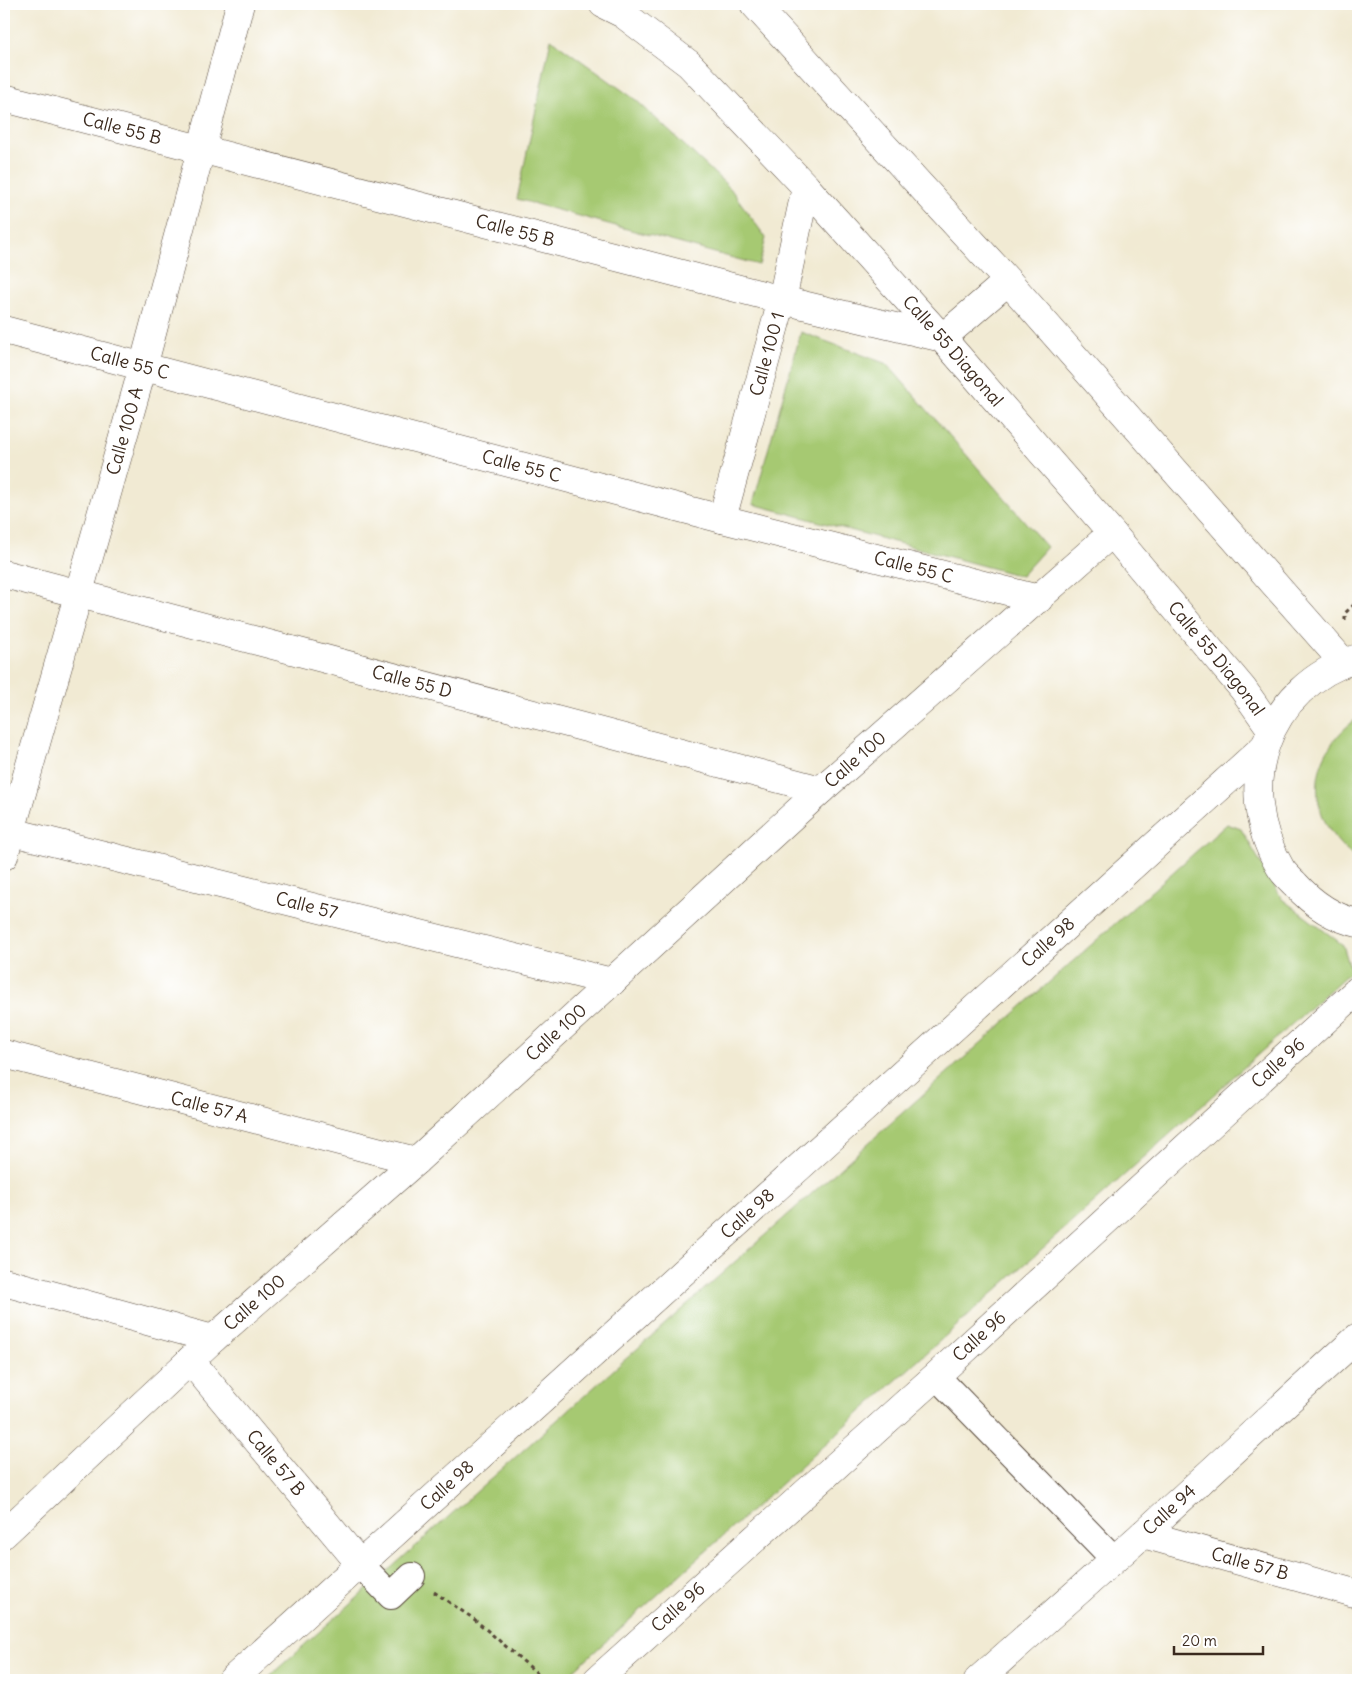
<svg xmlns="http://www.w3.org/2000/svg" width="1362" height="1684" font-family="Delius,sans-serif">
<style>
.green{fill:#a6c972;stroke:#707a48}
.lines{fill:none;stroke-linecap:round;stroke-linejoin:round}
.pedestrian-casing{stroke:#564739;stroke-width:28}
.minor-casing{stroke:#564739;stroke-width:29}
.secondary-casing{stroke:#564739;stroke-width:29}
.path{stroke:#564739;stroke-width:3;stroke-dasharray:4 4;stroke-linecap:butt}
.pedestrian{stroke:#fff;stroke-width:26}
.minor{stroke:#fff;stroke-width:28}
.secondary{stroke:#fff;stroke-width:28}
.labels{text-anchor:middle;stroke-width:4.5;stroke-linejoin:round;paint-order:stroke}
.street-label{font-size:18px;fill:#3b2a1e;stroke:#fff}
</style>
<rect width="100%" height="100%" fill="#fff"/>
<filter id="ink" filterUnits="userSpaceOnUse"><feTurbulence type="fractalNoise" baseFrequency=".02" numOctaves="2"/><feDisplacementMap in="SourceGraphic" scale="10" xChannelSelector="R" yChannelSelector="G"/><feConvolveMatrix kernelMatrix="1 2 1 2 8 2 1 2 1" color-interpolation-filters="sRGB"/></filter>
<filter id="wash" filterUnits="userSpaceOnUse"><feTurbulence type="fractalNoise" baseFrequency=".0096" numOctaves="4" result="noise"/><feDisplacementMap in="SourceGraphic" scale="20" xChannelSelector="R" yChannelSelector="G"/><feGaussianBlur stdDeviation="1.12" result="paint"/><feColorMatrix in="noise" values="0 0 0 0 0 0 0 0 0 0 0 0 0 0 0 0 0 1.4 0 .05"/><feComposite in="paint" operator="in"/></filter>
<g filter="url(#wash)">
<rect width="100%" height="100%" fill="#f1ead3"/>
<g class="green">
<path d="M551,39L636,100L730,188L766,238L759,265L517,199Z"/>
<path d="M801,332L887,364L1047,547L1021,576L753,504Z"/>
<path d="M1358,718V860C1305,822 1303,756 1358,718Z"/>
<path d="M1227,824L1241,829L1282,899L1343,945L1351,971L563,1680H265Z"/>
</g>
</g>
<g filter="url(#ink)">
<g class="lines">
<defs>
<g id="pedestrian">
<path d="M936,1376L1114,1559"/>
<path d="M361,1565L391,1596L412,1576"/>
</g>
<g id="minor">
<path id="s1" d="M4,98L782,300L942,338L1008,281"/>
<path id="s2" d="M4,330L722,519L1039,599"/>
<path id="s3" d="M722,519L782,300L806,187"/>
<path id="s4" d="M4,574L821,790"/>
<path id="s5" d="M4,830L612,982"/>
<path id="s6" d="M4,856L143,367L240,4"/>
<path id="s7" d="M4,1054L416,1161"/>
<path d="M4,1282L213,1339"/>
<path id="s8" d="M190,1360L361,1565"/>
<path id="s9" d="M4,1534L213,1339L416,1161L821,790L1112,533"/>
<path id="s10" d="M1143,1534L1358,1594"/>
<path id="s11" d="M978,1680L1143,1534L1358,1337"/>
</g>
<g id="secondary">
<path id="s12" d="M603,4L623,14L689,64L806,187L942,338L1112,533L1243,689L1271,729"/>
<path d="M754,4L1008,281L1344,663"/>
<path d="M1358,658C1266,686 1232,786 1280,867C1283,873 1290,879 1295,884C1312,903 1334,918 1358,923"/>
<path id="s13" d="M232,1680L1264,747"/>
<path id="s14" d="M597,1680L936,1376L1358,990"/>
</g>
</defs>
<use href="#pedestrian" class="pedestrian-casing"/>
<use href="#minor" class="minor-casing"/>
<use href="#secondary" class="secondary-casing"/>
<g class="path">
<path d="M1345,620V613L1358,601"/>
<path d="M434,1592L474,1619L545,1680"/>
</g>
<use href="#pedestrian" class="pedestrian"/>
<use href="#minor" class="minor"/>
<use href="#secondary" class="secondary"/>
</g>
</g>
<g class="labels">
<g class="street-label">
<text dy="6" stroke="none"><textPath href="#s1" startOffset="122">Calle 55 B</textPath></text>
<text dy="6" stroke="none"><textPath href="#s1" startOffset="528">Calle 55 B</textPath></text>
<text dy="6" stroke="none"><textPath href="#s12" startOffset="495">Calle 55 Diagonal</textPath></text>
<text dy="6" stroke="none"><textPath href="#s3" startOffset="171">Calle 100 1</textPath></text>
<text dy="6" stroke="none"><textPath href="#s2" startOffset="130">Calle 55 C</textPath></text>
<text dy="6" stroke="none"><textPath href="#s6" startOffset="442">Calle 100 A</textPath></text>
<text dy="6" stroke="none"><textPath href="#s2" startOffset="535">Calle 55 C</textPath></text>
<text dy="6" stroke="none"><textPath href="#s2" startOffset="940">Calle 55 C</textPath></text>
<text dy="6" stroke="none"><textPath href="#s12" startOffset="900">Calle 55 Diagonal</textPath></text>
<text dy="6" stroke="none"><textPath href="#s4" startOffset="422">Calle 55 D</textPath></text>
<text dy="6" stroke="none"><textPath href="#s9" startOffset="1151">Calle 100</textPath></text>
<text dy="6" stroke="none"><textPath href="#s5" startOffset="312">Calle 57</textPath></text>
<text dy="6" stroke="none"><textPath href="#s13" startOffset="1100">Calle 98</textPath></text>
<text dy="6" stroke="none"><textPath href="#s9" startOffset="746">Calle 100</textPath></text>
<text dy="6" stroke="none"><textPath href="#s14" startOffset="919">Calle 96</textPath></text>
<text dy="6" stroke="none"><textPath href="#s7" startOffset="212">Calle 57 A</textPath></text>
<text dy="6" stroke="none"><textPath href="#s13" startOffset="695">Calle 98</textPath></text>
<text dy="6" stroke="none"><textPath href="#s9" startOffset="341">Calle 100</textPath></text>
<text dy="6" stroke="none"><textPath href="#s14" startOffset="514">Calle 96</textPath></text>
<text dy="6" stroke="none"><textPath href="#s8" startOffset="134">Calle 57 B</textPath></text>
<text dy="6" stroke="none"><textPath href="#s13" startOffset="290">Calle 98</textPath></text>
<text dy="6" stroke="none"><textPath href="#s11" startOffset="256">Calle 94</textPath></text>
<text dy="6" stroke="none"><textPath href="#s10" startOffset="111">Calle 57 B</textPath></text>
<text dy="6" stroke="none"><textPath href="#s14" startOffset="109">Calle 96</textPath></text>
</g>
</g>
<rect width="1362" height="1684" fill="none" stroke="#fff" stroke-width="20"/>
<path d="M1174 1646v8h89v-8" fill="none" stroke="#3b2a1e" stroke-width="2.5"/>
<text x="1182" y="1646" font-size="15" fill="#3b2a1e" stroke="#ffffff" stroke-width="4" paint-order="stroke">20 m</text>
</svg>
